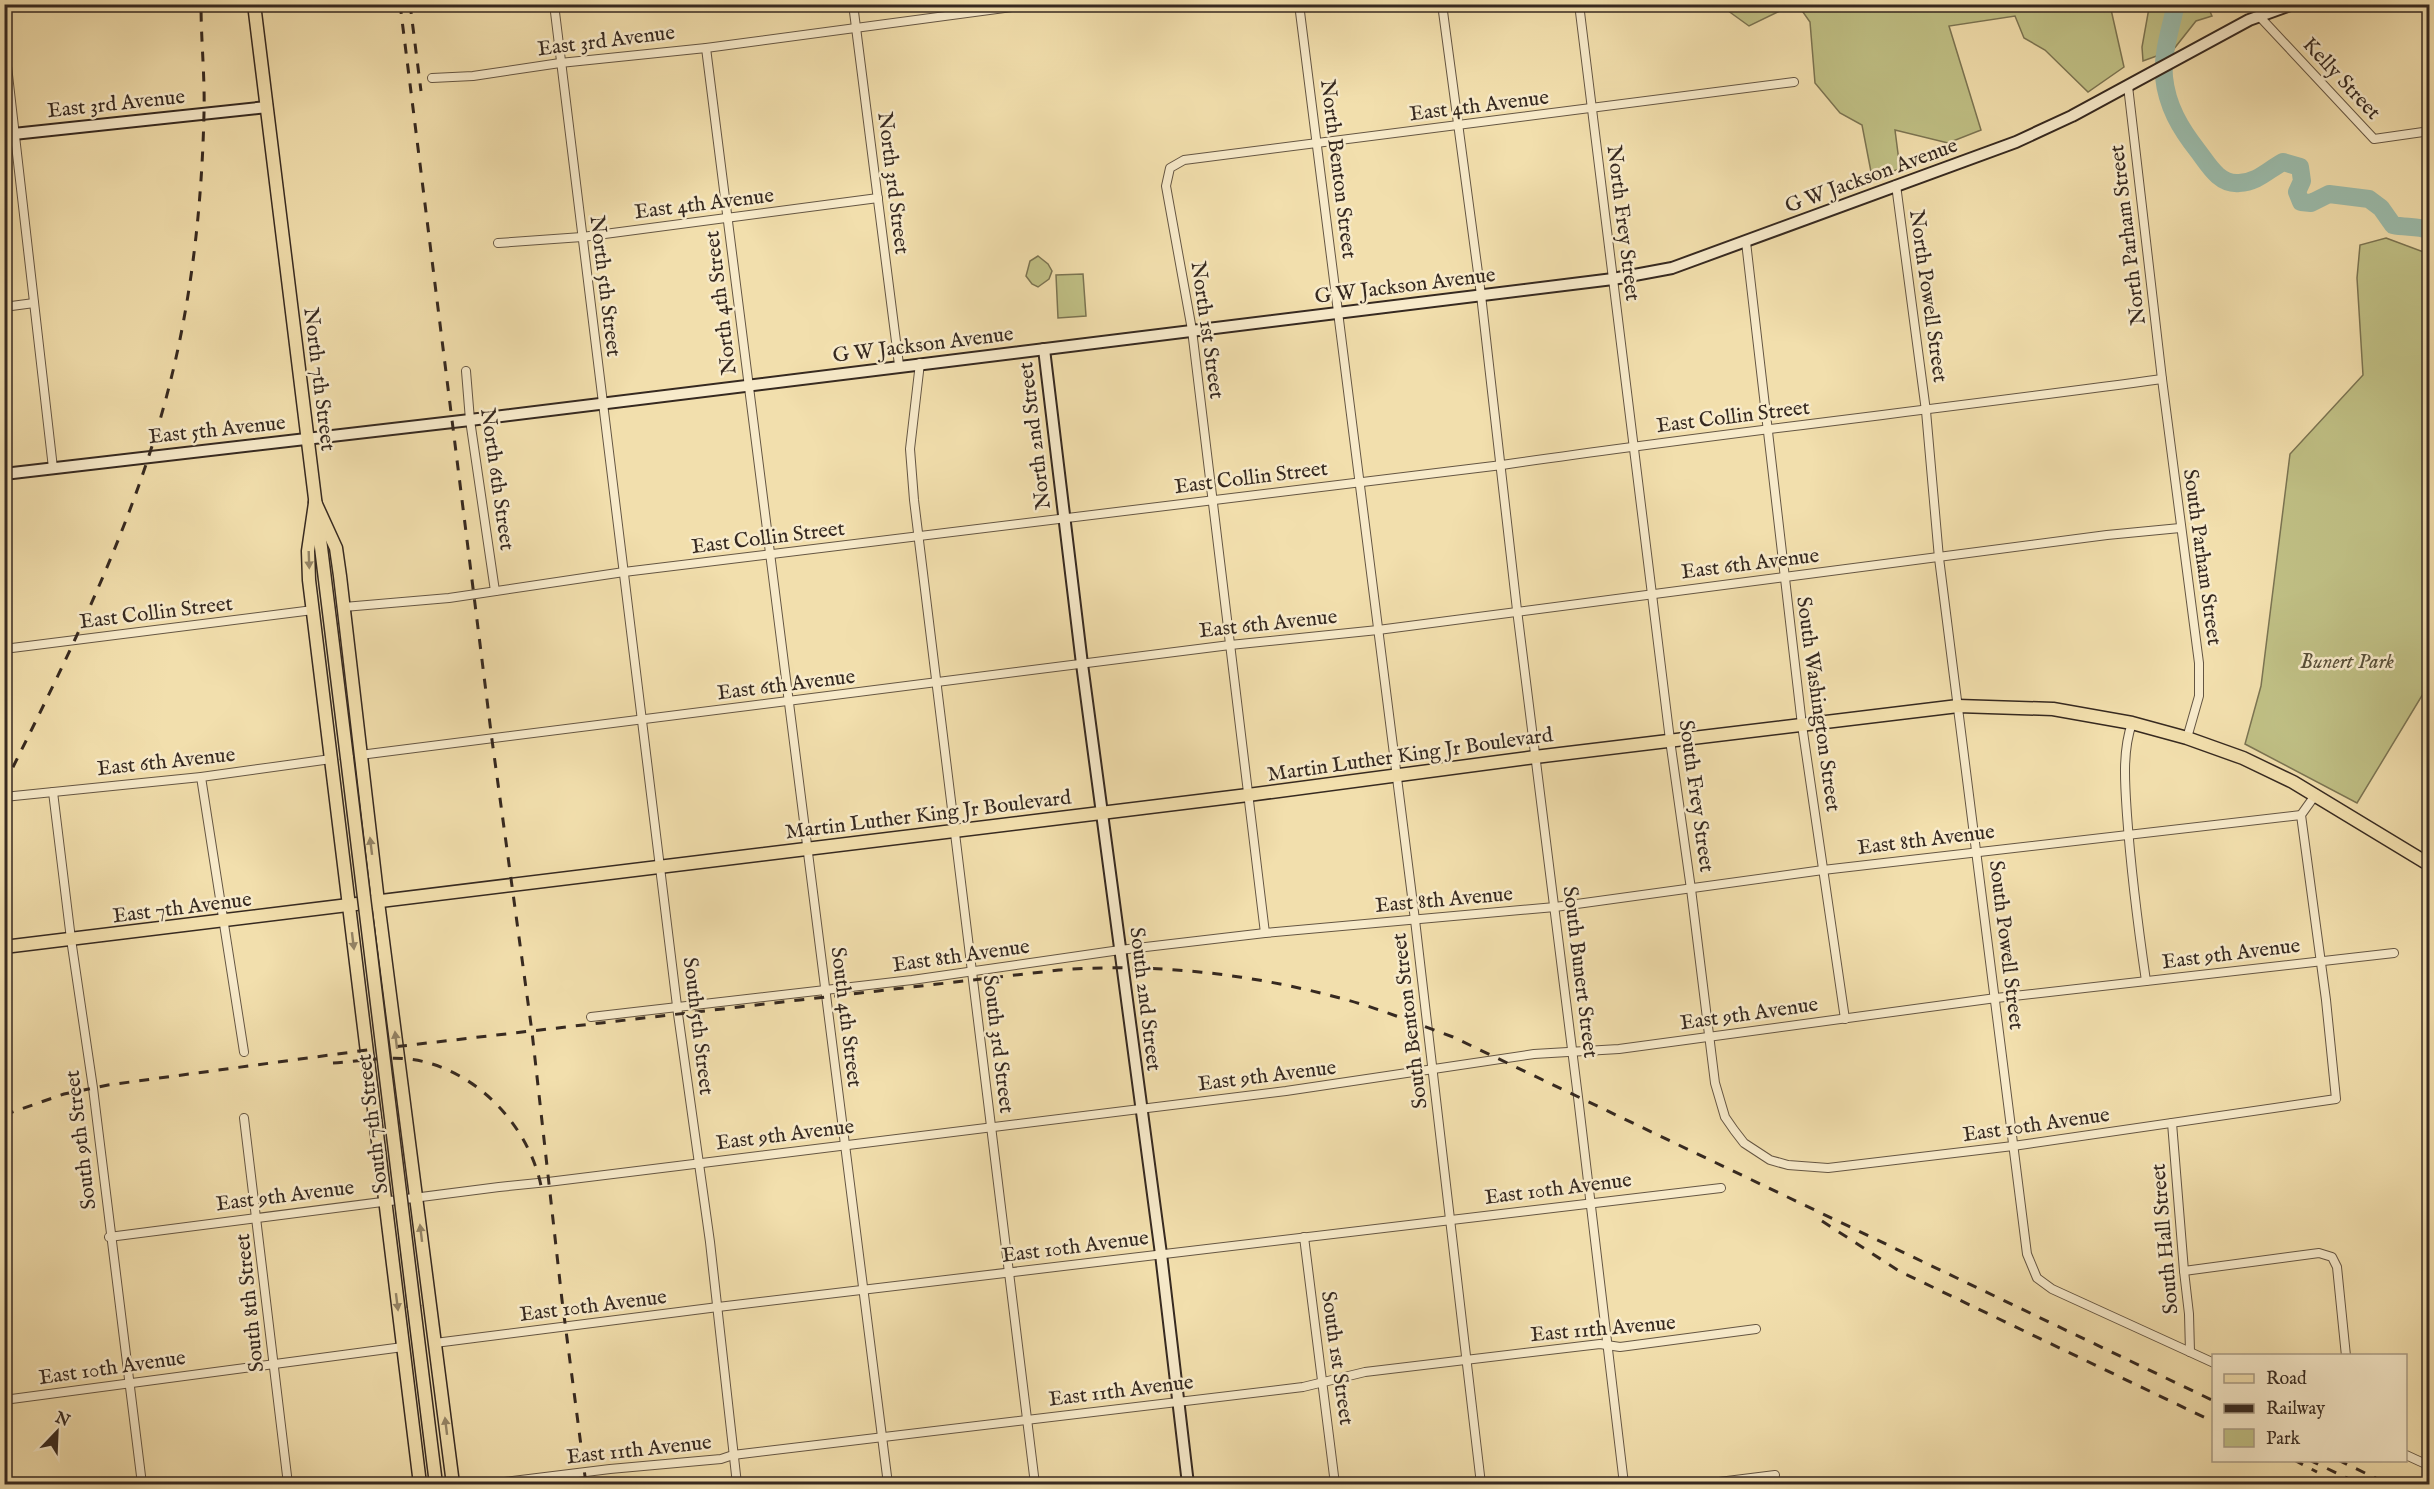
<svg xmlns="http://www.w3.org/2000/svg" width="2434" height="1489" font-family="'IM FELL English',serif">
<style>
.green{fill:#c0c085;stroke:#7b7452;stroke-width:1.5}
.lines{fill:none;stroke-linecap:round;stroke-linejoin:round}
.river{stroke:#9bbcac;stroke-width:18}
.street-casing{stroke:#655643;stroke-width:10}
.secondary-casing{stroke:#362920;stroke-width:14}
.primary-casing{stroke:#362920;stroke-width:15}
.street{stroke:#f7eaca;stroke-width:8}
.secondary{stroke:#f7eaca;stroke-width:10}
.primary{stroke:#f2dfad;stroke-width:12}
.rail{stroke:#362920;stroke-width:3;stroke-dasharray:10 10;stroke-linecap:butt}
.primary-bridge-casing{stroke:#362920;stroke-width:15;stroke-linecap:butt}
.primary-bridge{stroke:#f2dfad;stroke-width:12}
.oneway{fill:#948466}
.labels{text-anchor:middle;stroke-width:5;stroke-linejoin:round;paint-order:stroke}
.street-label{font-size:21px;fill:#362920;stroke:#f7eaca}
.park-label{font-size:21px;font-style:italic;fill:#584f39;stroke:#f7eaca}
</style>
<rect width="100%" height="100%" fill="#f2dfad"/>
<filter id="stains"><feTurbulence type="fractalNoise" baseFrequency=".00333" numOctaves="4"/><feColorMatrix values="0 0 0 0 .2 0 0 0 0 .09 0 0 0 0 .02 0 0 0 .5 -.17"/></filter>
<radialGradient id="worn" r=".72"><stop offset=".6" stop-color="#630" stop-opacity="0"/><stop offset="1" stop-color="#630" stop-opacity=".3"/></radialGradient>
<g class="green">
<path d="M1720,5H1792L1749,26Z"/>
<path d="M1798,5H2110L2124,67L2088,92L2045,50L2024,38L2015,16L1949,26L1981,130L1948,143L1895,130L1900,169L1872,177L1862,125L1840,113L1815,83L1810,22Z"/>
<path d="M2140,5H2207L2212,16L2196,21L2173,50L2143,61L2142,47L2149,8Z"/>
<path d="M2386,238L2429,254V684L2357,803L2245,744L2261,686L2290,454L2363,375L2357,278L2360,245Z"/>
<path d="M1038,256L1048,264L1052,271L1049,279L1038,287L1032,284L1026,276L1030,261Z"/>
<path d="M1083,274L1086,316L1058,318L1056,275Z"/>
</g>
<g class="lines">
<path class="river" d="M2176,4C2171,27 2162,53 2164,77C2167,106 2180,128 2198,151C2208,164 2219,185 2239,183C2258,182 2268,170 2283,162L2300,167L2302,181L2297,192L2301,202L2311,203L2329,194L2369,199L2381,208L2393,225C2406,228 2419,225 2430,231"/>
<defs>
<g id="street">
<path d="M554,4L678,1014L710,1242L737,1484"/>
<path d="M853,4L899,365"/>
<path d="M1299,4L1415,920L1481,1484"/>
<path d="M1442,4L1481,295L1517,610L1578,1097L1624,1484"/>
<path d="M1579,4L1670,740L1691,889L1715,1083L1725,1117L1734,1130L1744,1143L1770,1160L1788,1165L1828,1168L2013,1146L2336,1099L2326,1000L2301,815L2316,794"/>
<path d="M2259,16L2374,139L2430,131"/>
<path d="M4,40L53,468"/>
<path d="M706,48L888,1484"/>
<path d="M432,78L473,76L560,63L706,48L1035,4"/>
<path d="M2128,86L2162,379L2199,663V696L2187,738"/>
<path d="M1896,185L1926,411L1939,558L2027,1254L2037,1278L2052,1289L2214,1363"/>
<path d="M1746,242L1802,725L1845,1019"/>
<path d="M498,243L582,237L878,198"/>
<path d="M4,307L34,303"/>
<path d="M920,363L910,449L914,500L1035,1484"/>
<path d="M466,371L470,420L495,591"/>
<path d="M344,607L449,598L624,572L1502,465C1721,433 1942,409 2162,379"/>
<path d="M4,649L313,610"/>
<path d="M2132,723C2122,752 2125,785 2127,815C2131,871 2138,926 2146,981"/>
<path d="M360,755L1230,645L1378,630L2107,535L2180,528"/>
<path d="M201,777L244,1052"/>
<path d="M53,792L71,939L93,1088L142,1484"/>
<path d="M4,797L201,777L331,759"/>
<path d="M1265,933L1192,330L1166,186L1170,168L1184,160L1794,82"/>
<path d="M591,1017L912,980L1120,950L1265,933L1555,907L1823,870L2301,815"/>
<path d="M244,1118L288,1484"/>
<path d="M2172,1123L2184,1271L2189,1314L2190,1352"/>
<path d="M109,1237L499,1187L548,1182L1286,1091L1534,1054L1619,1049L1996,998L2394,953"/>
<path d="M1304,1237L1335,1484"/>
<path d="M2184,1271L2319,1253L2332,1257L2337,1267L2346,1356"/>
<path d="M435,1343L718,1307L1721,1188"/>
<path d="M4,1400L403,1347"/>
<path d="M2406,1455L2430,1466"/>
<path d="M489,1484L610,1469L721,1459L733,1455L1303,1387L1365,1372L1600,1344L1620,1347L1756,1329"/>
<path d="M1703,1484L1775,1475"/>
</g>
<g id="secondary">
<path d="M4,135L267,107"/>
<path d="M1044,349L1082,664L1161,1254L1188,1484"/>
<path d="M4,474L470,420L1613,279L1672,268L2016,142L2072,116L2249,20L2293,4"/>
</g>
<g id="primary">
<path d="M254,4L347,758"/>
<path d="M315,502L336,548L340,576L378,902L453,1484"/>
<path d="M315,503L308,551L309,580L420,1484"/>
<path d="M4,947L1248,795L1535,757L1958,706L2053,709L2132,723L2187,738L2243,758L2293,782L2430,865"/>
<path d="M414,1307L436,1484"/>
</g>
</defs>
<use href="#street" class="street-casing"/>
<use href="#secondary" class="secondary-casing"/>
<use href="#primary" class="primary-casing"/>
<use href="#street" class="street"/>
<use href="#secondary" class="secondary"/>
<use href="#primary" class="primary"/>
<g class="rail">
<path d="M400,4L492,740L532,1032L562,1300L586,1484"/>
<path d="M410,4L421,91"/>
<path d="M4,785C68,657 135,523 170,383C192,296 202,203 204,113C205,77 201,41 201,4"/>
<path d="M333,1063C363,1061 397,1054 425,1062C484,1077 532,1132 542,1191"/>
<path d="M4,1115L64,1094L108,1085L367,1050L1059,970C1152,963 1246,973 1336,997C1376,1007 1414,1023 1453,1037L2214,1401"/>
<path d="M1822,1221L1899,1271L2214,1422"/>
<path d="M2294,1460L2317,1472"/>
<path d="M2309,1460L2360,1484"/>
<path d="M2338,1460L2388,1484"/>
</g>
<defs>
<path id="primary-bridge" d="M347,758L414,1307"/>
</defs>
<use href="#primary-bridge" class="primary-bridge-casing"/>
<use href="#primary-bridge" class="primary-bridge"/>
</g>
<defs><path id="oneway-solid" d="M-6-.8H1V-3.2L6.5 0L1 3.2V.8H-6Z" transform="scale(1.5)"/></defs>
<g class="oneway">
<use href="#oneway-solid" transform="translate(309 560) rotate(88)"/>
<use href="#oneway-solid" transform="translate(371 846) rotate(-97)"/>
<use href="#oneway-solid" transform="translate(353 941) rotate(83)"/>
<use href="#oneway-solid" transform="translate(396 1040) rotate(-97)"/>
<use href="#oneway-solid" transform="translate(421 1233) rotate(-97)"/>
<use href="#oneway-solid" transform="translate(397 1302) rotate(83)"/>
<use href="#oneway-solid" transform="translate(446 1426) rotate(-97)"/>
</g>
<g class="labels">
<g class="street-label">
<text transform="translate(606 40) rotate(-7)" y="7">East 3rd Avenue</text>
<text transform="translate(2342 78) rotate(47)" y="7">Kelly Street</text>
<text transform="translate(116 103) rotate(-6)" y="7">East 3rd Avenue</text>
<text transform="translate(1479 105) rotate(-7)" y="7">East 4th Avenue</text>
<text transform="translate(1339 169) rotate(83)" y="7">North Benton Street</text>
<text transform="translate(1871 175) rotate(-20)" y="7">G W Jackson Avenue</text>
<text transform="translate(894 183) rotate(83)" y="7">North 3rd Street</text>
<text transform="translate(704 203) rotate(-7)" y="7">East 4th Avenue</text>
<text transform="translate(1624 223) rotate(83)" y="7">North Frey Street</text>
<text transform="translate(2127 235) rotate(-97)" y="7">North Parham Street</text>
<text transform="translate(1405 285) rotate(-7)" y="7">G W Jackson Avenue</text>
<text transform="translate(606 286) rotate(83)" y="7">North 5th Street</text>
<text transform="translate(1929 296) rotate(82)" y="7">North Powell Street</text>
<text transform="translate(720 303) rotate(-97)" y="7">North 4th Street</text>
<text transform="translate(1208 330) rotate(82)" y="7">North 1st Street</text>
<text transform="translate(923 344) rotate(-7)" y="7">G W Jackson Avenue</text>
<text transform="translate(320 379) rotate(83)" y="7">North 7th Street</text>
<text transform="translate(1733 416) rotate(-7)" y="7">East Collin Street</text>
<text transform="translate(217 429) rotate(-6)" y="7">East 5th Avenue</text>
<text transform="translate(1034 436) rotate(-97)" y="7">North 2nd Street</text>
<text transform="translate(1251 477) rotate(-7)" y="7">East Collin Street</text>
<text transform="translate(498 479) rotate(82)" y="7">North 6th Street</text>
<text transform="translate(768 537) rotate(-7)" y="7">East Collin Street</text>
<text transform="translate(2203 557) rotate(82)" y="7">South Parham Street</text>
<text transform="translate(1750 563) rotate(-7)" y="7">East 6th Avenue</text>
<text transform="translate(156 612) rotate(-7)" y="7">East Collin Street</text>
<text transform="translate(1268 623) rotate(-6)" y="7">East 6th Avenue</text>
<text transform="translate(786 684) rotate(-7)" y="7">East 6th Avenue</text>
<text transform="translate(1819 704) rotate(82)" y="7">South Washington Street</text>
<text transform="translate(1410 754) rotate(-8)" y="7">Martin Luther King Jr Boulevard</text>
<text transform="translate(166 761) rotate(-6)" y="7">East 6th Avenue</text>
<text transform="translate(1697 796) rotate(82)" y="7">South Frey Street</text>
<text transform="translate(928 814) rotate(-7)" y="7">Martin Luther King Jr Boulevard</text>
<text transform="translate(1926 839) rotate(-7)" y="7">East 8th Avenue</text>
<text transform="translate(1444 899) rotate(-5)" y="7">East 8th Avenue</text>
<text transform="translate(182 907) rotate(-7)" y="7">East 7th Avenue</text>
<text transform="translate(2007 945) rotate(83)" y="7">South Powell Street</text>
<text transform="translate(2231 953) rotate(-7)" y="7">East 9th Avenue</text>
<text transform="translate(961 955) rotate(-8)" y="7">East 8th Avenue</text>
<text transform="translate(1581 972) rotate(83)" y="7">South Bunert Street</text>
<text transform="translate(1146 999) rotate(83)" y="7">South 2nd Street</text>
<text transform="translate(1749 1013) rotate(-8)" y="7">East 9th Avenue</text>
<text transform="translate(847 1017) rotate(83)" y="7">South 4th Street</text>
<text transform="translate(1409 1021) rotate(-97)" y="7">South Benton Street</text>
<text transform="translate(699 1026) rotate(83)" y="7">South 5th Street</text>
<text transform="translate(999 1044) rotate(83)" y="7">South 3rd Street</text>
<text transform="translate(1267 1075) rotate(-7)" y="7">East 9th Avenue</text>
<text transform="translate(372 1124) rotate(-97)" y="7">South 7th Street</text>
<text transform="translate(2036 1124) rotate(-8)" y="7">East 10th Avenue</text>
<text transform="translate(785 1134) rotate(-7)" y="7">East 9th Avenue</text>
<text transform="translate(80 1140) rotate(-97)" y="7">South 9th Street</text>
<text transform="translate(1558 1188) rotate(-7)" y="7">East 10th Avenue</text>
<text transform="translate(285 1195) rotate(-7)" y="7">East 9th Avenue</text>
<text transform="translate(2164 1239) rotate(-95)" y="7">South Hall Street</text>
<text transform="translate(1075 1246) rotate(-7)" y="7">East 10th Avenue</text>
<text transform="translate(249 1303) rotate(-96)" y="7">South 8th Street</text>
<text transform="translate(593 1305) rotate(-7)" y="7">East 10th Avenue</text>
<text transform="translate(1603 1328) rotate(-5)" y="7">East 11th Avenue</text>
<text transform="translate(1338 1358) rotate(82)" y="7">South 1st Street</text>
<text transform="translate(112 1367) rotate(-8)" y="7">East 10th Avenue</text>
<text transform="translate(1121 1390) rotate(-7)" y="7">East 11th Avenue</text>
<text transform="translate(639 1449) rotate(-6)" y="7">East 11th Avenue</text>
</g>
<g class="park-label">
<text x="2347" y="668">Bunert Park</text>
</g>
</g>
<rect width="2434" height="1489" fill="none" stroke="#f2dfad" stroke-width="24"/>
<rect x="6" y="6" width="2422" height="1477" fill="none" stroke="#362920" stroke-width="3"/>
<rect x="12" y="12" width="2410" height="1465" fill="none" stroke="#362920" stroke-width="1.5"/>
<rect x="2212" y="1354" width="195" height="108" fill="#f7eaca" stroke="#aa9d86" stroke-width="1.5"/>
<rect x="2224" y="1374" width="30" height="9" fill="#f2dfad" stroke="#aa9d86" stroke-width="1.5"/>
<text x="2266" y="1384" font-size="18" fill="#362920">Road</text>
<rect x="2224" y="1404" width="30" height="9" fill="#362920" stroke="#aa9d86" stroke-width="1.5"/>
<text x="2266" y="1414" font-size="18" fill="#362920">Railway</text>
<rect x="2224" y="1429" width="30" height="18" fill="#c0c085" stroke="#aa9d86" stroke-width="1.5"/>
<text x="2266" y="1444" font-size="18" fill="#362920">Park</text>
<g transform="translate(57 1432) rotate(23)" stroke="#f7eaca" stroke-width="4.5" paint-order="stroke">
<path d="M0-4.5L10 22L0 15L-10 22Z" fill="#362920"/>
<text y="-9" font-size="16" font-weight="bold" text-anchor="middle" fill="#362920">N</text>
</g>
<rect width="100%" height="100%" filter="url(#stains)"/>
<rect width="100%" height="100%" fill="url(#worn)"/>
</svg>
